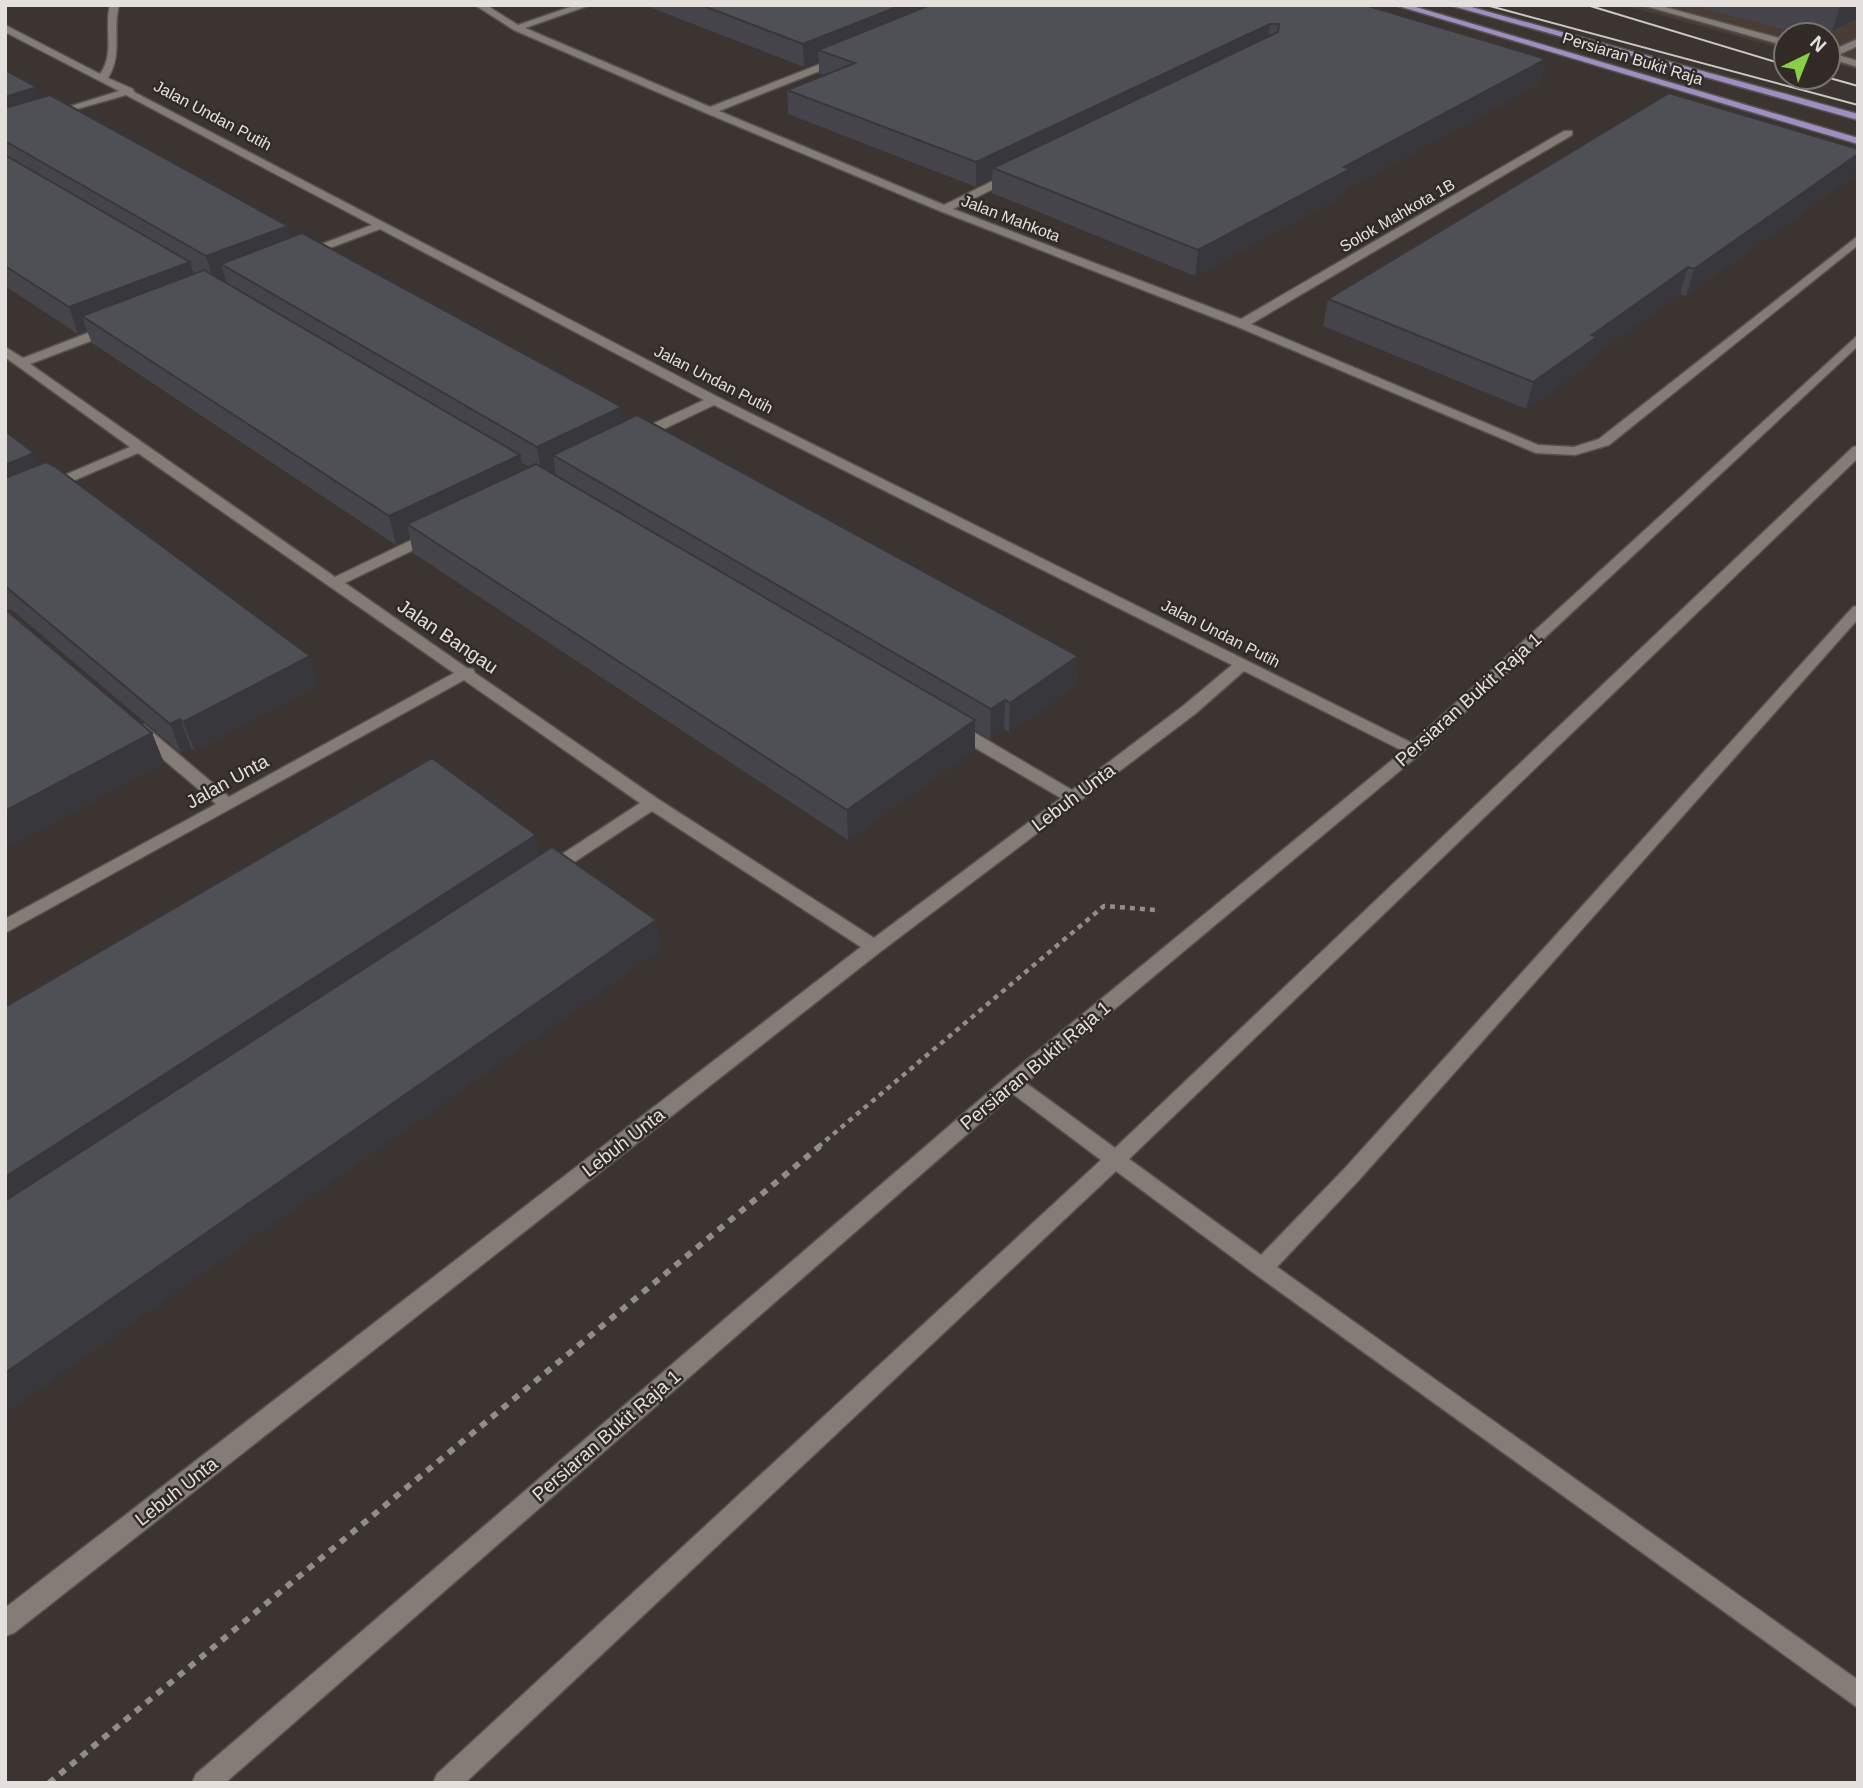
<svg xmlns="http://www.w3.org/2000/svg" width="1863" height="1788" font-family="Arial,sans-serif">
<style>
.built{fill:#493d35}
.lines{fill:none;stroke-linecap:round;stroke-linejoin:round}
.minor-casing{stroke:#58534f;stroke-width:3}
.major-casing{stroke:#58534f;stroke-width:3}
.path-far1{stroke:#928d89;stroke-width:4.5;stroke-dasharray:5 5;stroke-linecap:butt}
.path{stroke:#928d89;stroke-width:6;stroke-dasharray:7 7;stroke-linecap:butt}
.minor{fill:#847d77;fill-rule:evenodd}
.major{fill:#9e8fc2;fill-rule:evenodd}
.tram{stroke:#cbc7c4;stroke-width:2}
.wall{fill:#44444a;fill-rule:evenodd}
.shaded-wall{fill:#37373c}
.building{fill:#4f4f56;stroke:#37373c;stroke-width:2}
.labels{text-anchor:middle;stroke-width:5;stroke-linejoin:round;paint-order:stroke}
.far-street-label{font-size:16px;fill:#e4e0dd;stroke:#312a26}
.street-label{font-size:19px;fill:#e4e0dd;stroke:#312a26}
</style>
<rect width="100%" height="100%" fill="#3b3430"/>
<path class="built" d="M1623,5H1858V70L1828,62V35H1786V50Z"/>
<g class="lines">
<defs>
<g id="minor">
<path d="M110,5H119C112,31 123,54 108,78L133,89L134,92L718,397L1412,743L1858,335V346L1420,754L1026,1083L1115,1148L1853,447L1858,446V458L1129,1159L1261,1255L1345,1168L1853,607L1858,606V619L1359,1180L1277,1267L1858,1680V1708L1255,1274L1116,1171L465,1783H433L437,1774L1101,1160L1013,1094L225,1783H192L196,1774L1005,1078L1403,751L1244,671L1195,714L880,952L14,1633L5,1636V1608L861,947L652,811L556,874H544L541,870L544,866L640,803L464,680L5,933V919L216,804L132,733L130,729L132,725H144L229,797L454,673L138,453L5,510V501L130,447L5,357V347L23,358L106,326H114V332L30,364L335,577L428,532H438V538L345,583L467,668L473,669L475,673L658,799L874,938L1061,798L948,732L946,728L948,724H960L1072,790L1183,706L1232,665L714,405L643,439H633V433L704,400L380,229L306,257H298V253L372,225L126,95L49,117V113L119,91L5,32V25L100,74C115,54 104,28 110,5Z"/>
<path d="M475,5H486L518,25L576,5H590L525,28L710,107L836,58H842V62L719,111L944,205L1009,173H1017V177L953,209L1241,319L1564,131H1572V135L1251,324L1538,445L1574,447L1599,439L1858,236V245L1609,445L1575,455L1536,453L1238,327L940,211L706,113L514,30Z"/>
<path d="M1642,5H1657L1786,40V46Z"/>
<path d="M1858,39V46L1838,55L1858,61V67L1828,58V52Z"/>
</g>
<g id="major">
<path d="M1395,5H1409L1858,138V144Z"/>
<path d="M1449,5H1464L1858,114V120Z"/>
</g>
</defs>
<use href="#minor" class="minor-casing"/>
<use href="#major" class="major-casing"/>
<path class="path-far1" d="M818,1147L1104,906L1156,910"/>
<path class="path" d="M49,1783L820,1146"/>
<use href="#minor" class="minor"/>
<use href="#major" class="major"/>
<g class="tram">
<path d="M1486,5L1858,105"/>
<path d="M1587,5L1786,65"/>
<path d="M1826,77L1858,86"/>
</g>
</g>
<g class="wall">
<path d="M644,5H1365L1541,83L1347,189L1346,194L1195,276L992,193V179L976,187L788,114L787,90L825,75L819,73V61L804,67Z"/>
<path d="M1690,5H1858L1832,31H1790Z"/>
<path d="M5,70L37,87L40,98L288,226L291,238L624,422L1078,656L1076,685L1009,733L1004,729L990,739L975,730V750L848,840L413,553L410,538L396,545L92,343L87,331L78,334L5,286ZM225,278L227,284L220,280ZM522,463L529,467L523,470ZM555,469L556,476L549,472Z"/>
<path d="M1854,176L1686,296L1680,294L1592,357L1590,364L1526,409L1323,326L1328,299Z"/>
<path d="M5,431L34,453L39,465L319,685L195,751L191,748L181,753L12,610L6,609L152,733L164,763L5,849Z"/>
</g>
<g class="shaded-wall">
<path d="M902,5H959L818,50L819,61L804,67L803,44Z"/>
<path d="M1841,5H1858V18L1832,31Z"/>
<path d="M1270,24L1267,47L993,168L992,179L976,187V162Z"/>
<path d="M1546,59L1541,83L1347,189L1346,194L1195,276L1198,250L1344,167Z"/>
<path d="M37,87L45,112L5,124V97Z"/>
<path d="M1858,154V164L1854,176L1686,296L1694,269Z"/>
<path d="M288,226L295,252L221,264L225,278L214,282L206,256Z"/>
<path d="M190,262L198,288L82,316L87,331L78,334L69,307Z"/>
<path d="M1688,267L1680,294L1592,357L1590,364L1526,409L1533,382L1592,335Z"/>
<path d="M622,407L626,435L553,455L555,469L542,475L537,447Z"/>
<path d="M34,453L45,481L5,498V465Z"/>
<path d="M520,455L525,483L407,524L410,538L396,545L389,516Z"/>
<path d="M310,656L319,685L195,751L183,722Z"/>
<path d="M1078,656L1076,685L1009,733L1010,703Z"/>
<path d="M1005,700L1004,729L990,739L991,709Z"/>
<path d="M180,719L191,748L181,753L170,724Z"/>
<path d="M975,720V750L848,840L847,810Z"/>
<path d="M152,733L164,763L5,849V811Z"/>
<path d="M536,835L542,864L5,1218V1177Z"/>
<path d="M656,920L661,950L5,1414V1373Z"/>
</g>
<g class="building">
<path d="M701,5H902L803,44Z"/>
<path d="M930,5H1365L1546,59L1344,167L1350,169L1198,250L993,168L1278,32L1279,24H1270L976,162L787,90L855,63L818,50Z"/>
<path d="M5,70L37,87L5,97Z"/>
<path d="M1669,93L1858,149V154L1694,269L1688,267L1592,335L1597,337L1533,382L1328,299Z"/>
<path d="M50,95L288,226L206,256L5,141V108Z"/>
<path d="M5,155L190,262L69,307L5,266Z"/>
<path d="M302,233L622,407L537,447L221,264Z"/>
<path d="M204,270L520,455L389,516L82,316Z"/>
<path d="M637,415L1078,656L1010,703L1005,700L991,709L553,455Z"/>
<path d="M5,431L34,453L5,465Z"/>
<path d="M46,462L54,466L310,656L183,722L180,719L170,724L5,586V478Z"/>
<path d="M536,464L975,720L847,810L407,524Z"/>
<path d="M5,609L152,733L5,811Z"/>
<path d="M432,758L536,835L5,1177V1007Z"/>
<path d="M552,847L656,920L5,1373V1201Z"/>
</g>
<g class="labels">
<g class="far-street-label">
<text transform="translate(1633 58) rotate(17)" y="6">Persiaran Bukit Raja</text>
<text transform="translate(213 115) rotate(28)" y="6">Jalan Undan Putih</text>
<text transform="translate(1397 215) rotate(-30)" y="6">Solok Mahkota 1B</text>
<text transform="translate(1011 218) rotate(21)" y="6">Jalan Mahkota</text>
<text transform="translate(714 379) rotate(27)" y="6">Jalan Undan Putih</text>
<text transform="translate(1221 633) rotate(27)" y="6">Jalan Undan Putih</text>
</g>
<g class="street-label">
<text transform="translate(448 636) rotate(34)" y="7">Jalan Bangau</text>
<text transform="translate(1468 699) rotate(-42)" y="7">Persiaran Bukit Raja 1</text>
<text transform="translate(227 781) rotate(-29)" y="7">Jalan Unta</text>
<text transform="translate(1073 797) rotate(-37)" y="7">Lebuh Unta</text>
<text transform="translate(1035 1065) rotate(-40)" y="7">Persiaran Bukit Raja 1</text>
<text transform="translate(623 1142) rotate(-38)" y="7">Lebuh Unta</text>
<text transform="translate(606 1435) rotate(-41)" y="7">Persiaran Bukit Raja 1</text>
<text transform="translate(176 1491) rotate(-38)" y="7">Lebuh Unta</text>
</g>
</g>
<rect width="1863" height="1788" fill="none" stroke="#e4e0dd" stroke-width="14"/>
<g transform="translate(1807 56) rotate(43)"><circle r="33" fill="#312a26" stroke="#79736f" stroke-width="2"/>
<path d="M0-5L12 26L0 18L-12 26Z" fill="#88cf49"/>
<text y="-10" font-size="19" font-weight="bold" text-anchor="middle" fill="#e4e0dd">N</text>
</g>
</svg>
